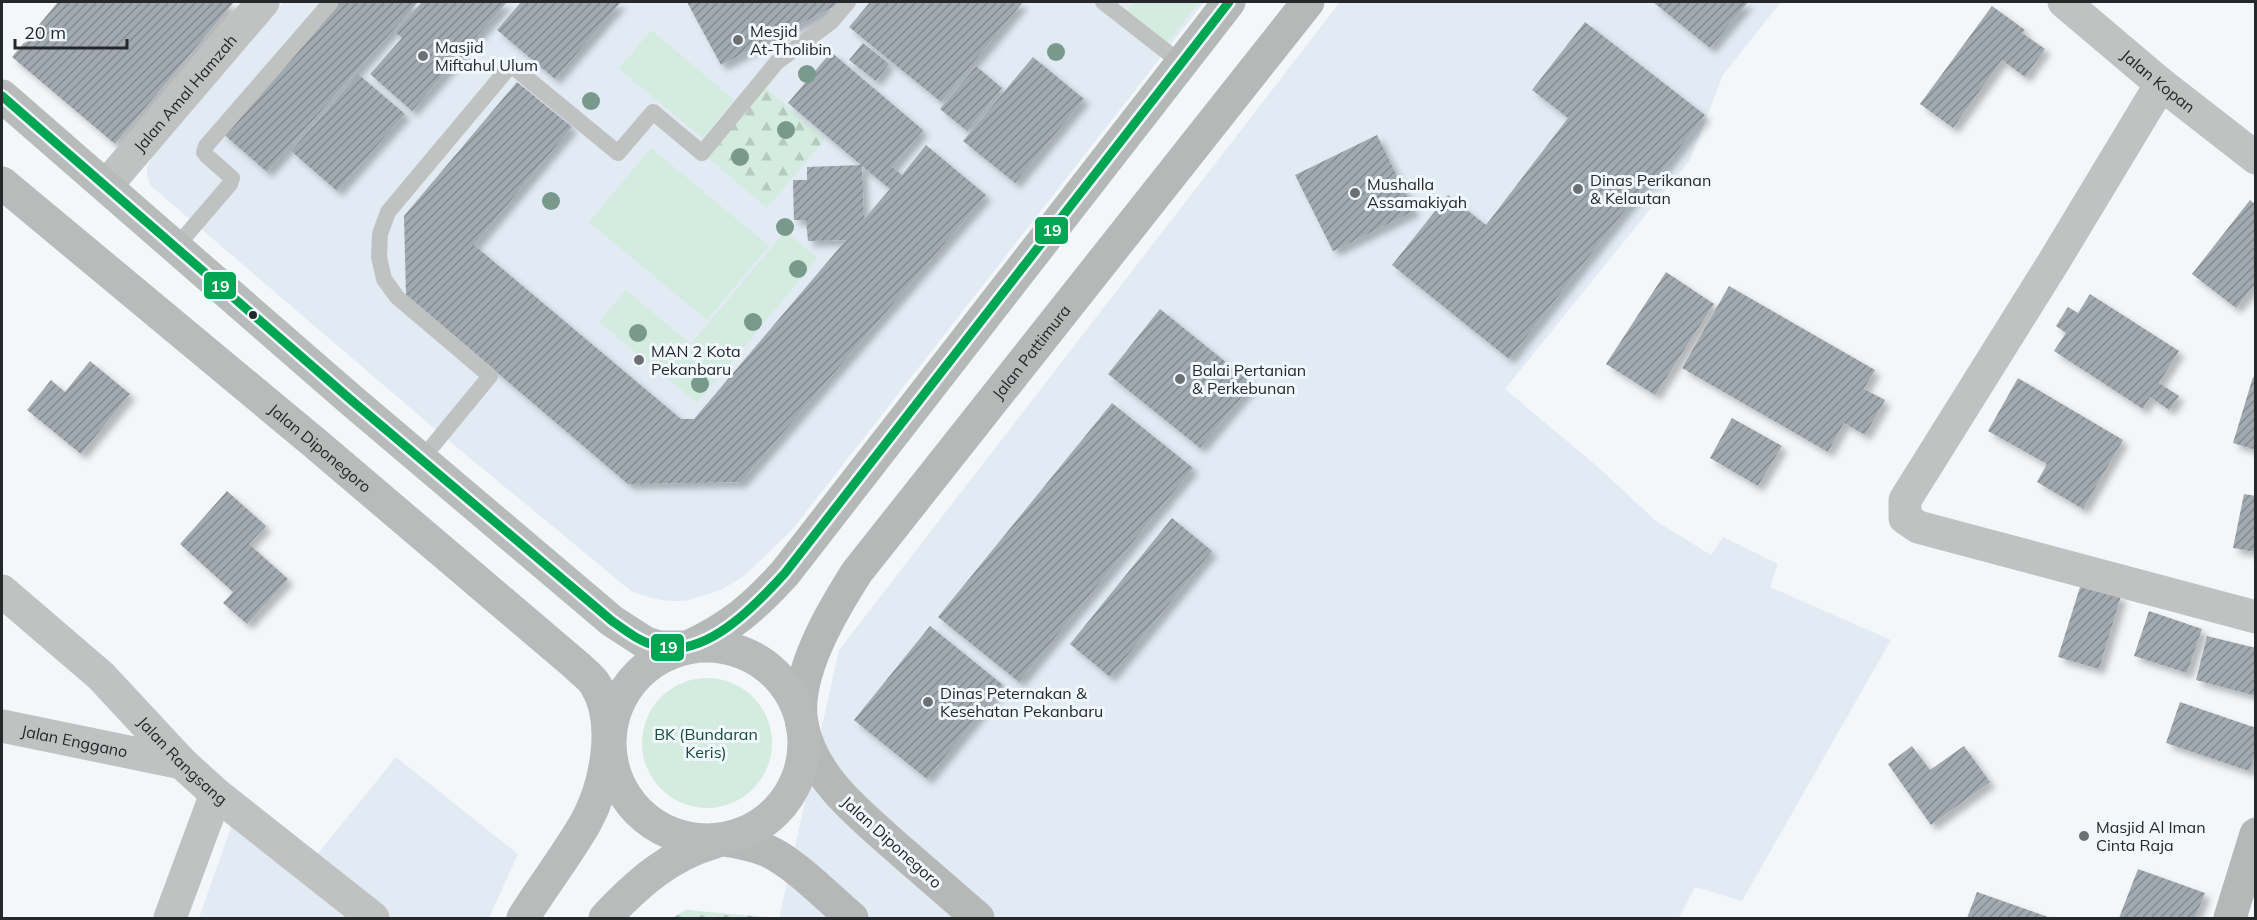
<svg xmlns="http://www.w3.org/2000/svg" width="2257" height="920" font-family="Mulish,sans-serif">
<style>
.built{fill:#e2ebf4}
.forest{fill:url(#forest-firs)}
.cemetery{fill:url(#cemetery-stones)}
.green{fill:#d4ebe0}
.building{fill:url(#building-hatch);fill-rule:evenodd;filter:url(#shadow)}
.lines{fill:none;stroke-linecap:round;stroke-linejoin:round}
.lane{stroke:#c0c2c2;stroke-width:16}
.street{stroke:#c0c2c2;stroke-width:33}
.secondary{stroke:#b6b8b8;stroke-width:33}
.primary{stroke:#b9bbbb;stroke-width:33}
.bus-1-casing{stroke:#f0f8fe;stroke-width:14}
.bus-1{stroke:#00a651;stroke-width:9}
.tree{fill:#79998c}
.poi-dot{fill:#6d7073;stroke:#f0f8fe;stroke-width:2}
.bus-dot{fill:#24282a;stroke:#f0f8fe;stroke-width:2}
.labels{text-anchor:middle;stroke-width:6;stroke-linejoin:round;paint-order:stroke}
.poi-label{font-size:16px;fill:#24282a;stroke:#f0f8fe;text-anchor:start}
.street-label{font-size:16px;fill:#24282a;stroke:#f0f8fe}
.park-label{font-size:16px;fill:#144c32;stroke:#f0f8fe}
.line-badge{stroke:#f0f8fe;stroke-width:2}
.badge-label{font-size:16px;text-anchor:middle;font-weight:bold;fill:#fff}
</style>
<defs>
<pattern id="forest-firs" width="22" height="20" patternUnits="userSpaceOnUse" patternTransform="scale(1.5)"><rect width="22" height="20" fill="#d4ebe0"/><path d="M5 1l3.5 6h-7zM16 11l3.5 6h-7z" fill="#b6cac0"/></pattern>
<pattern id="cemetery-stones" width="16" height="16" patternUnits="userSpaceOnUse" patternTransform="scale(1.5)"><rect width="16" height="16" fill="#d4ebe0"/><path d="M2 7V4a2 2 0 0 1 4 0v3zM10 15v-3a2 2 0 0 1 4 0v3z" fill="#b6cac0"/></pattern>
<pattern id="building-hatch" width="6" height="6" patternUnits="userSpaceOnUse" patternTransform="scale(1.5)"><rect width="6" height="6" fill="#a2aab1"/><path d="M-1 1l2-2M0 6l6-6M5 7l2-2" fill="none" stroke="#848a90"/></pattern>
<filter id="shadow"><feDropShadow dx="5.5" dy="5.5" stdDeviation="3" flood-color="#0004"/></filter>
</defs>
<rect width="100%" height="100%" fill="#f4f7fa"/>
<g class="built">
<path d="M283,2H1204L792,530L744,576L721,590L686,601H668L651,598L631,591L442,435L151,186L147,177V167L152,157Z"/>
<path d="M1340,2H1781L1723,75L1690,160L1505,389L1598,467L1656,521L1711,555L1723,537L1778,564L1770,587L1891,640L1742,901L1695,887L1679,918H779L839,650Z"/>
<path d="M396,757L518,854L489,918H199L232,824L299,877Z"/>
</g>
<path class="forest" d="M766,88L825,139L767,208L707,157Z"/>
<path class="cemetery" d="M685,910L779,918H672Z"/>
<g class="green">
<path d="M1134,2H1199L1166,44L1126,12Z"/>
<path d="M651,30L734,100L702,138L619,69Z"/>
<path d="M651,148L769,246L707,320L589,222Z"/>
<path d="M785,231L818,258L697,403L599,322L626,290L691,344Z"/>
<circle cx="707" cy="743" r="65"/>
</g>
<g class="building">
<path d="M58,2H234L115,144L12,57Z"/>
<path d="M335,2H418L267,172L221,132Z"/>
<path d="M422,2H507L412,111L370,74L402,38L395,32Z"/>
<path d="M521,2H621L555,79L497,30Z"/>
<path d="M687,2H843L721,65Z"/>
<path d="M870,2H1023L941,102L849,27Z"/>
<path d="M1653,2H1748L1710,48Z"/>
<path d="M1992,6L2025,30L2022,33L2045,49L2025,77L2002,60L1953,128L1920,104Z"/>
<path d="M1585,22L1705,115L1652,184L1648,181L1509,359L1392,265L1448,195L1486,225L1568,118L1532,90Z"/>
<path d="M863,43L889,64L876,81L849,60Z"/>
<path d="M831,52L923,130L892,167L902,175L926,145L986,195L741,482L628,484L406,295L404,216L517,82L572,127L474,245L681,419H694L846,240L808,241L806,220H794L793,180H807V167L861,165L788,103ZM862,166L890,189L864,219Z"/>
<path d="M1033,57L1084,99L1015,183L963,141Z"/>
<path d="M976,66L1002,88L967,131L940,109Z"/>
<path d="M358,74L405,114L337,191L291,151Z"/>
<path d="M1377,135L1414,211L1333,251L1295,175Z"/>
<path d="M2250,200L2256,205V283L2236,308L2192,274Z"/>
<path d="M1666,272L1714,304L1655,395L1606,364Z"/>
<path d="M1729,286L1875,370L1864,389L1885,400L1865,435L1844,423L1828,452L1682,368Z"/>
<path d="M2090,294L2179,351L2159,383L2179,396L2169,410L2150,397L2143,409L2054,351L2066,333L2056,326L2068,307L2078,313Z"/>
<path d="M1160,309L1253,384L1200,448L1108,374Z"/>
<path d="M90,361L130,394L81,454L27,410L51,380L65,392Z"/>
<path d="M2253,377L2256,378V450L2233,443Z"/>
<path d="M2018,378L2123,440L2083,509L2037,482L2047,464L1988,431Z"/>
<path d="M1112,403L1193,468L1019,682L938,617Z"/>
<path d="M1732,418L1782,446L1758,486L1710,458Z"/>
<path d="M227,491L266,526L249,544L288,579L247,624L223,603L233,592L180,544Z"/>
<path d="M2244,494L2256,496V552L2233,548Z"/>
<path d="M1172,518L1212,551L1110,677L1070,644Z"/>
<path d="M2081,584L2121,596L2099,669L2058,657Z"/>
<path d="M2149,611L2202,629L2187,673L2134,656Z"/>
<path d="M930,626L1003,685L927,779L854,720Z"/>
<path d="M2207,636L2256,648V696L2196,680Z"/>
<path d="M2180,702L2256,728V753L2249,771L2166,743Z"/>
<path d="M1912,746L1930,770L1964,746L1990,782L1931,825L1888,764Z"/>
<path d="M2138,869L2205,893L2195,918H2119Z"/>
<path d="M1977,892L2051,918H1967Z"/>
</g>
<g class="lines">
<g class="lane">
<path d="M1103,2L1181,63"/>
<path d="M176,247L230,184L232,178L207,156L204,152L206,146L331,2"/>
<path d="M421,460L490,376L397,297L384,279L379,257L380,234L388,212L511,65L618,153L653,112L702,153L777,62L831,22L848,2"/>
</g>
<g class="street">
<path id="s1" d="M2064,2L2161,84L2256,158"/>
<path d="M2161,84L2053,263L1905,500V518L1918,527L2256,617"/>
<path id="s2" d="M106,186L263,2"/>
<path id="s3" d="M2,591L101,676L182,763L216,794L373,918"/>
<path id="s4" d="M2,726L182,763"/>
<path d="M170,918L216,794"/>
</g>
<g class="secondary">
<path d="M688,647C731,627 753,608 785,573L1229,2"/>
<path d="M723,840C738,842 753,845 768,851C796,864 828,898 852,918"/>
<path id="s5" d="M978,918C953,896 927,874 902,852C863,817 812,779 802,724C793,676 832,611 857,572L1308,2"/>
<path d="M2230,918L2256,834"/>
</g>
<g class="primary">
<path d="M2,96L351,400L612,621L646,643L660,647H688"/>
<path id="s6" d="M2,183L316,444L576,665C582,671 591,677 595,684C619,722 606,785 586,822C567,855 543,886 523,918"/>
<circle cx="707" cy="743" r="97"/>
<path d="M605,918C637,884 669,855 715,842"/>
</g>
<defs>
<path id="bus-1" d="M2,96L351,400L612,621C626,631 640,642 657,646C705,660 756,605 785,573L1229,2"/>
</defs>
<use href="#bus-1" class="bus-1-casing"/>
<use href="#bus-1" class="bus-1"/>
</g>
<g class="tree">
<circle cx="1056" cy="52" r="9"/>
<circle cx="807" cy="74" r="9"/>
<circle cx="591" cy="101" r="9"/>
<circle cx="786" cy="130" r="9"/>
<circle cx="740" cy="157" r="9"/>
<circle cx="551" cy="201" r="9"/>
<circle cx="785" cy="227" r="9"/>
<circle cx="798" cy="269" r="9"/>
<circle cx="753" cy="322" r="9"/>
<circle cx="638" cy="333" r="9"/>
<circle cx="700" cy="384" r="9"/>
</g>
<g class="poi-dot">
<circle cx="738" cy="40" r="6"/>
<circle cx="423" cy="56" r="6"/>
<circle cx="1578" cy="189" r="6"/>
<circle cx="1355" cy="193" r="6"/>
<circle cx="639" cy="360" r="6"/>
<circle cx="1180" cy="379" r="6"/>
<circle cx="928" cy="702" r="6"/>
<circle cx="2084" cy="836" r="6"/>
</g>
<circle class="bus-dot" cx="253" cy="315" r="5"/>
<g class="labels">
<g class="poi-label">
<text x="750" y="37">Mesjid<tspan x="750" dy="18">At-Tholibin</tspan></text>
<text x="435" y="53">Masjid<tspan x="435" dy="18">Miftahul Ulum</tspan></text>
<text x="1590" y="186">Dinas Perikanan<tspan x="1590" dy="18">&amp; Kelautan</tspan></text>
<text x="1367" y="190">Mushalla<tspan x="1367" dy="18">Assamakiyah</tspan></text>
<text x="651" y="357">MAN 2 Kota<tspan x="651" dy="18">Pekanbaru</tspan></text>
<text x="1192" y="376">Balai Pertanian<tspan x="1192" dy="18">&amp; Perkebunan</tspan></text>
<text x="940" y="699">Dinas Peternakan &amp;<tspan x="940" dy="18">Kesehatan Pekanbaru</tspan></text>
<text x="2096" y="833">Masjid Al Iman<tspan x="2096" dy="18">Cinta Raja</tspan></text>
</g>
<g class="street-label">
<text dy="6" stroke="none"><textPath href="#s1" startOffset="123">Jalan Kopan</textPath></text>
<text dy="6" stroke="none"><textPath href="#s2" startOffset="122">Jalan Amal Hamzah</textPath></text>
<text dy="6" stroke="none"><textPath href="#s5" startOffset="712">Jalan Pattimura</textPath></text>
<text dy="6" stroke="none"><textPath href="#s6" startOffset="414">Jalan Diponegoro</textPath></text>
<text dy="6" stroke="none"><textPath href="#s4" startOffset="74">Jalan Enggano</textPath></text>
<text dy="6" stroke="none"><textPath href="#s3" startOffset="248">Jalan Rangsang</textPath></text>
<text transform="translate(892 842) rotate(42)" y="6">Jalan Diponegoro</text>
</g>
<g class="park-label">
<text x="706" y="740">BK (Bundaran<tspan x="706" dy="18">Keris)</tspan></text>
</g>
</g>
<g class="line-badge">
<rect x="1034" y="216" width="35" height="29" rx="6" fill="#00a651"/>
<rect x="203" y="271" width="34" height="29" rx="6" fill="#00a651"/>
<rect x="650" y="633" width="35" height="29" rx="6" fill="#00a651"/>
</g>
<g class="badge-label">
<text x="1052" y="236">19</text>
<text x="220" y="292">19</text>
<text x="668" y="653">19</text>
</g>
<rect width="2257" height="920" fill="none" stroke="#24282a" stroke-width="6"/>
<path d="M15 39v9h112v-9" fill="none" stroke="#24282a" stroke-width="3"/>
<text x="24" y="39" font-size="18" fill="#24282a" stroke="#f0f8fe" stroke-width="4.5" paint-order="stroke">20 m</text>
</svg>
